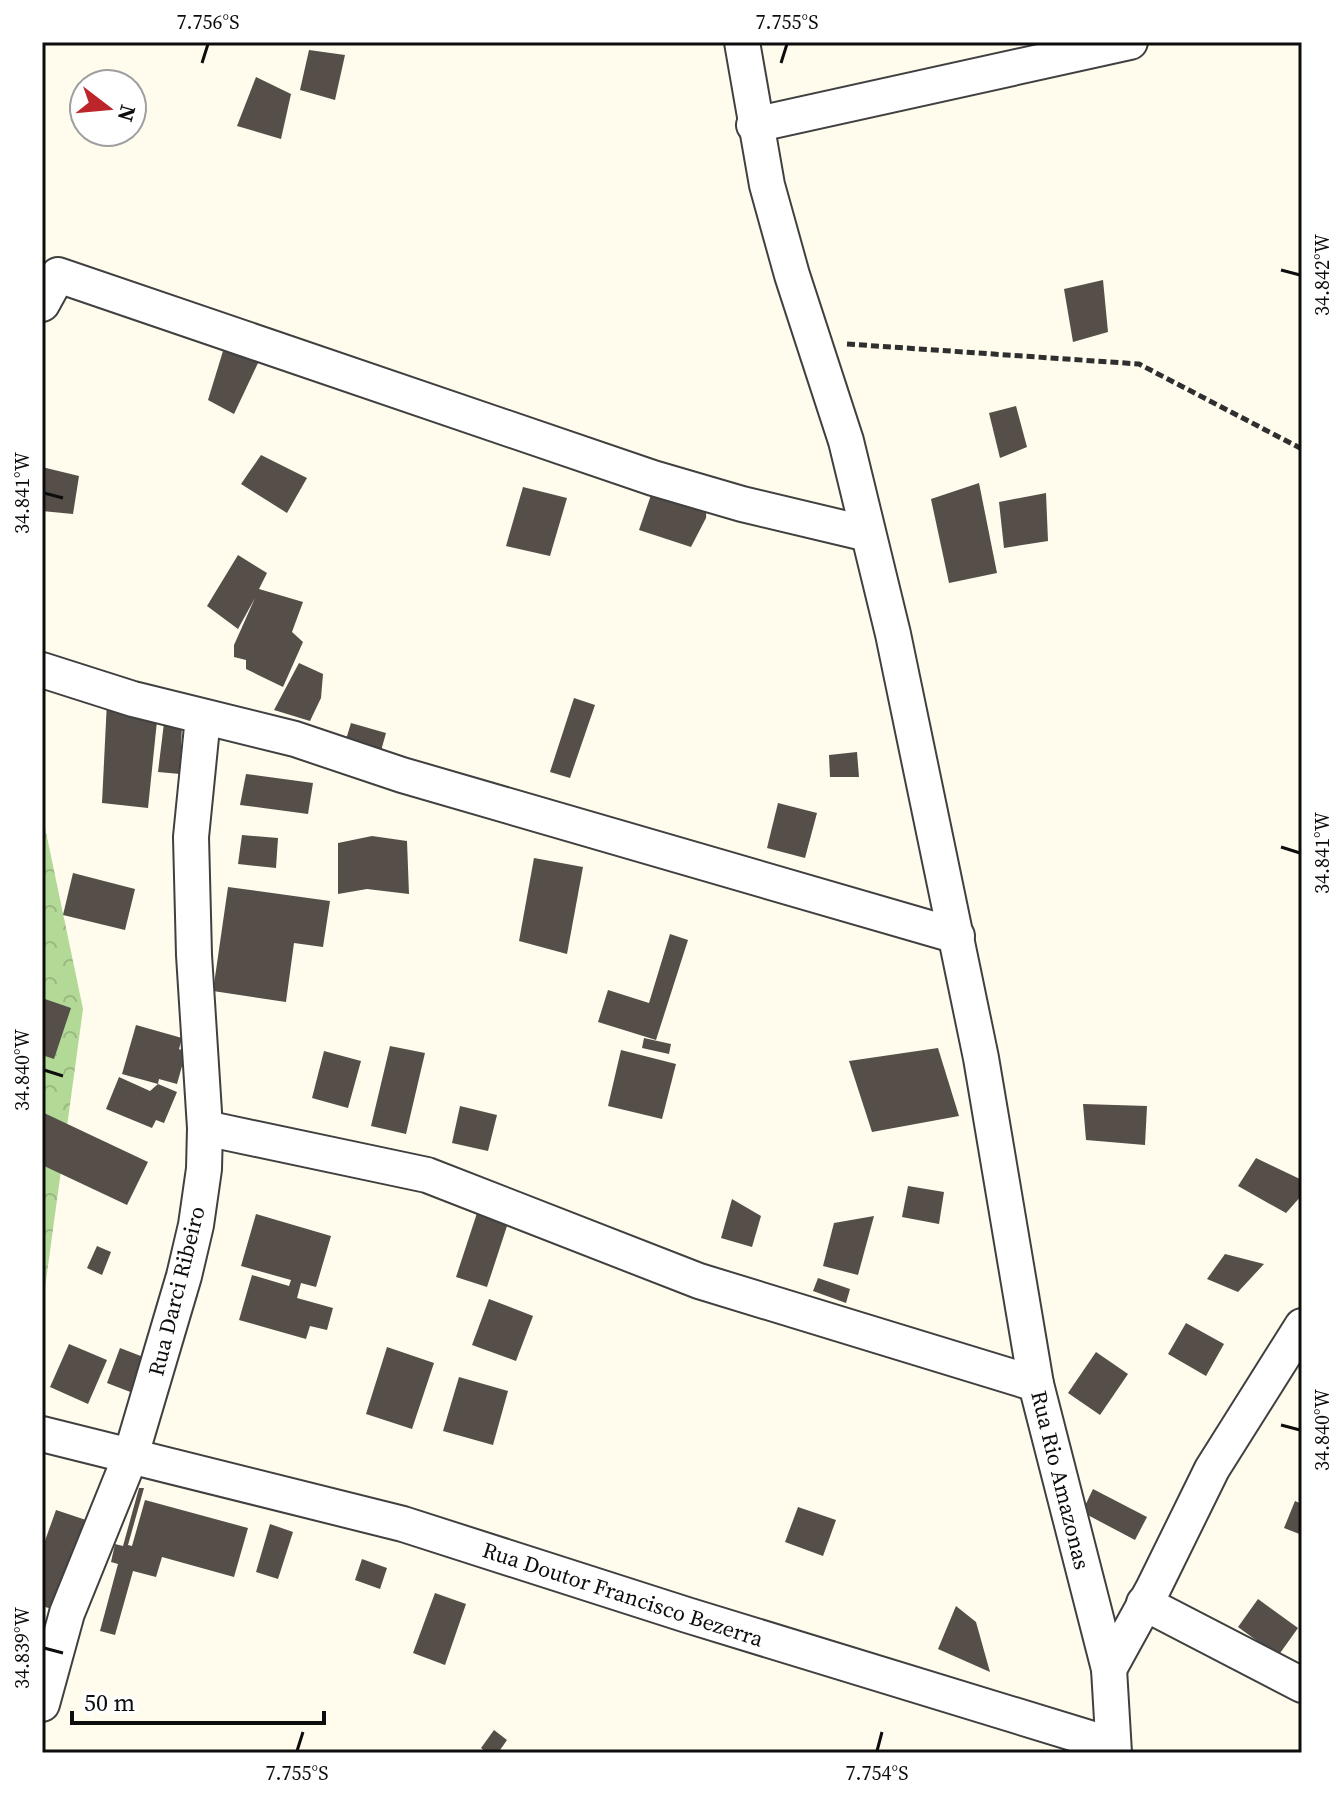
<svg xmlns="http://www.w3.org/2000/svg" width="1344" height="1795" font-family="'Source Serif 4',serif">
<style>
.forest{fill:url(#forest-crowns)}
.building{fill:#554e49}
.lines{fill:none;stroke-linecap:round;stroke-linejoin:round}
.street-casing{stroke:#404040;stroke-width:38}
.path{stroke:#2f2f2f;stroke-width:5;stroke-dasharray:8 4;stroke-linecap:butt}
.street{stroke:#fff;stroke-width:34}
.ticks{fill:none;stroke:#0d0d0d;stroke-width:3}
.labels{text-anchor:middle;stroke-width:8;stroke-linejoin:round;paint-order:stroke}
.street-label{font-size:22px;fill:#0d0d0d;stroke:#fff}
.neatline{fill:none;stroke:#0d0d0d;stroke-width:3}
.ticks-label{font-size:20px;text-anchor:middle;fill:#0d0d0d}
</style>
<defs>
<pattern id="forest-crowns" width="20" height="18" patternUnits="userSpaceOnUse" patternTransform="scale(2)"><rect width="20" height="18" fill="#b3d997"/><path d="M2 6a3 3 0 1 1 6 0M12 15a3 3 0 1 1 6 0" fill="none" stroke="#99b981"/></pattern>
</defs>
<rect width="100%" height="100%" fill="#fffced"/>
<path class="forest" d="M42,813L83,1009L42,1310Z"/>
<g class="building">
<path d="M309,50L345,55L335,100L300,90Z"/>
<path d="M256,77L291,94L281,139L237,126Z"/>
<path d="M1103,280L1108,332L1073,342L1064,289Z"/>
<path d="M223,351L259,361L234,414L208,400Z"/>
<path d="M1016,406L1027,447L1000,458L989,413Z"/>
<path d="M261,455L307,478L287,513L241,484Z"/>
<path d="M42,467L79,476L73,514L42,511Z"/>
<path d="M979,483L997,573L949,583L931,499Z"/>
<path d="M523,487L567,498L550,556L506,546Z"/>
<path d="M1046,493L1048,541L1004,548L999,502Z"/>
<path d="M651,495L707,499L706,518L691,547L639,530Z"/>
<path d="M238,555L267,573L259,589L303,602L292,632L303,642L283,687L246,669V660L234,657V645L255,598L238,629L207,606Z"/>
<path d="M299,663L323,674L321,698L310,721L274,710Z"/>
<path d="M574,698L595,705L570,778L550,772Z"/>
<path d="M107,701L157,721L148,808L102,803Z"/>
<path d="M164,723L182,725L180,774L158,772Z"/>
<path d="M351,723L386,733L379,758L343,749Z"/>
<path d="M857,752L859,777H830L829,755Z"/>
<path d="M246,774L313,783L308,814L240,805Z"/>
<path d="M778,803L817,813L805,858L767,848Z"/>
<path d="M242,835L278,838L276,868L238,864Z"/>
<path d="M372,836L407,841L409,894L367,889L338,894V843Z"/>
<path d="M534,858L583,867L567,954L519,941Z"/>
<path d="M73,873L135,889L125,930L63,915Z"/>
<path d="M228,887L330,901L323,947L294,943L286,1002L213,991Z"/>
<path d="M670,934L688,940L656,1040L598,1022L608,990L649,1003Z"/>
<path d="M42,998L71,1008L54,1059L42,1055Z"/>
<path d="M136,1025L182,1038L179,1049L186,1052L177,1084L159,1079L158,1084L122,1074Z"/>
<path d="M644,1038L671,1044L669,1054L642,1048Z"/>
<path d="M390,1046L425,1053L406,1134L371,1126Z"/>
<path d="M938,1048L959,1116L872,1132L849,1061Z"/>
<path d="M621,1050L676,1064L662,1119L608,1106Z"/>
<path d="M324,1051L361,1061L348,1108L312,1098Z"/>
<path d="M119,1077L150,1091L158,1084L177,1092L164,1123L156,1120L152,1128L106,1109Z"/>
<path d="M1083,1104L1147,1106L1145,1145L1086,1140Z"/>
<path d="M460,1106L497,1115L488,1151L452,1143Z"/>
<path d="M42,1112L148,1162L127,1205L42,1165Z"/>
<path d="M1256,1158L1302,1180V1195L1286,1213L1238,1186Z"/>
<path d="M908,1186L944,1192L939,1224L902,1217Z"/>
<path d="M732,1199L761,1216L752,1247L721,1238Z"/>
<path d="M478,1210L509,1220L487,1287L456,1277Z"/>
<path d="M256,1214L331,1236L316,1287L301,1283L297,1298L333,1308L327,1330L310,1326L306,1339L239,1320L252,1275L289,1286L291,1280L241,1266Z"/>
<path d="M874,1216L858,1275L823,1266L834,1223Z"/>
<path d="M97,1246L111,1252L102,1275L87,1268Z"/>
<path d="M1225,1254L1264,1264L1238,1292L1207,1279Z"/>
<path d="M818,1278L850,1289L846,1303L813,1291Z"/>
<path d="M489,1299L533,1316L516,1361L472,1345Z"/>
<path d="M1186,1323L1224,1344L1206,1376L1168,1354Z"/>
<path d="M69,1344L107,1360L88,1404L50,1387Z"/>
<path d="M387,1347L434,1363L412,1429L366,1414Z"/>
<path d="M120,1348L146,1358L133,1393L107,1383Z"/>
<path d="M1096,1352L1128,1374L1100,1415L1068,1393Z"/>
<path d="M459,1377L508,1391L493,1445L443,1431Z"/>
<path d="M139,1488H144L128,1545L132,1546L145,1500L248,1528L234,1577L162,1557L156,1577L133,1571L115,1635L100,1631L118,1564L111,1562L115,1544L123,1546Z"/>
<path d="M1093,1489L1147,1517L1135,1540L1082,1512Z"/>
<path d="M1295,1501L1302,1504V1535L1284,1528Z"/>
<path d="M798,1507L836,1520L823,1556L785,1542Z"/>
<path d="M56,1510L86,1520L55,1610L42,1606V1549Z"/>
<path d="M270,1524L293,1532L278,1579L256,1572Z"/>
<path d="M362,1559L387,1568L380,1589L355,1580Z"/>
<path d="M435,1593L466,1604L445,1665L413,1653Z"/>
<path d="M1258,1599L1298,1628L1278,1656L1238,1627Z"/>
<path d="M956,1606L976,1622L990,1672L938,1649Z"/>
<path d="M494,1730L507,1740L498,1753H487L481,1748Z"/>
</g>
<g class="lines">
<defs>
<g id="street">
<path d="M742,42L767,185L792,275L846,441L893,634L981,1058L1036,1384L1109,1669L1114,1753"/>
<path d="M754,125L1130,42"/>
<path d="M42,304L58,275L653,478L742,504L868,534"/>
<path d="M42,670L133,699L295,739L402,775L957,936"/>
<path d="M205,1128L427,1175L699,1281L1036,1384"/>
<path d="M42,1434L403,1524L687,1615L1112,1745"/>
<path d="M1144,1603L1302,1685"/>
<path d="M1109,1669L1153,1589L1212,1469L1302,1326"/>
<path d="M42,1704L67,1613L131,1455L184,1276L196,1225L204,1169L205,1128L194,955L191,837L203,717"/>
</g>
</defs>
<use href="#street" class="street-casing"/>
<path class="path" d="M847,344L1139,364L1302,449"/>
<use href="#street" class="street"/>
</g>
<path class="ticks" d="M202,63L208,44M781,63L787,44M1281,270L1300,275M44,493L63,498M1281,847L1300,853M44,1070L63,1076M1281,1425L1300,1430M44,1648L63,1653M297,1751L303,1732M877,1751L882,1732"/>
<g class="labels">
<g class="street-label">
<text transform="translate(176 1291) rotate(-76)" y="8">Rua Darci Ribeiro</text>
<text transform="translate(1061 1480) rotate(76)" y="8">Rua Rio Amazonas</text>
<text transform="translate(623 1594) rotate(18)" y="8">Rua Doutor Francisco Bezerra</text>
</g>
</g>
<rect width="1344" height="1795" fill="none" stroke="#ffffff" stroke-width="88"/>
<g transform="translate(108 108) rotate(106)"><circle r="38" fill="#ffffff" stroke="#9e9e9e" stroke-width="2"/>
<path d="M0-6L14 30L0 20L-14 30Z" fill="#bc262a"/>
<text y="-12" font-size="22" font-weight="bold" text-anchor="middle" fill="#0d0d0d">N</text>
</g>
<path d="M72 1711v12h252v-12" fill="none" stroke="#0d0d0d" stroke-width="4"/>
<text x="84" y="1711" font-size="24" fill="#0d0d0d" stroke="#ffffff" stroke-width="6" paint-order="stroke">50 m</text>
<rect x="44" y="44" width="1256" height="1707" class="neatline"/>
<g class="ticks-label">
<text x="208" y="29">7.756°S</text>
<text x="787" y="29">7.755°S</text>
<text transform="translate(1322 275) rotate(-90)" y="7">34.842°W</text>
<text transform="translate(22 493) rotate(-90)" y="7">34.841°W</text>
<text transform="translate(1322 853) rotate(-90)" y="7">34.841°W</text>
<text transform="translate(22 1070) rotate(-90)" y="7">34.840°W</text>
<text transform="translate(1322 1430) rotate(-90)" y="7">34.840°W</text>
<text transform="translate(22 1648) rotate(-90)" y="7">34.839°W</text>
<text x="297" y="1780">7.755°S</text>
<text x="877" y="1780">7.754°S</text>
</g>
</svg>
